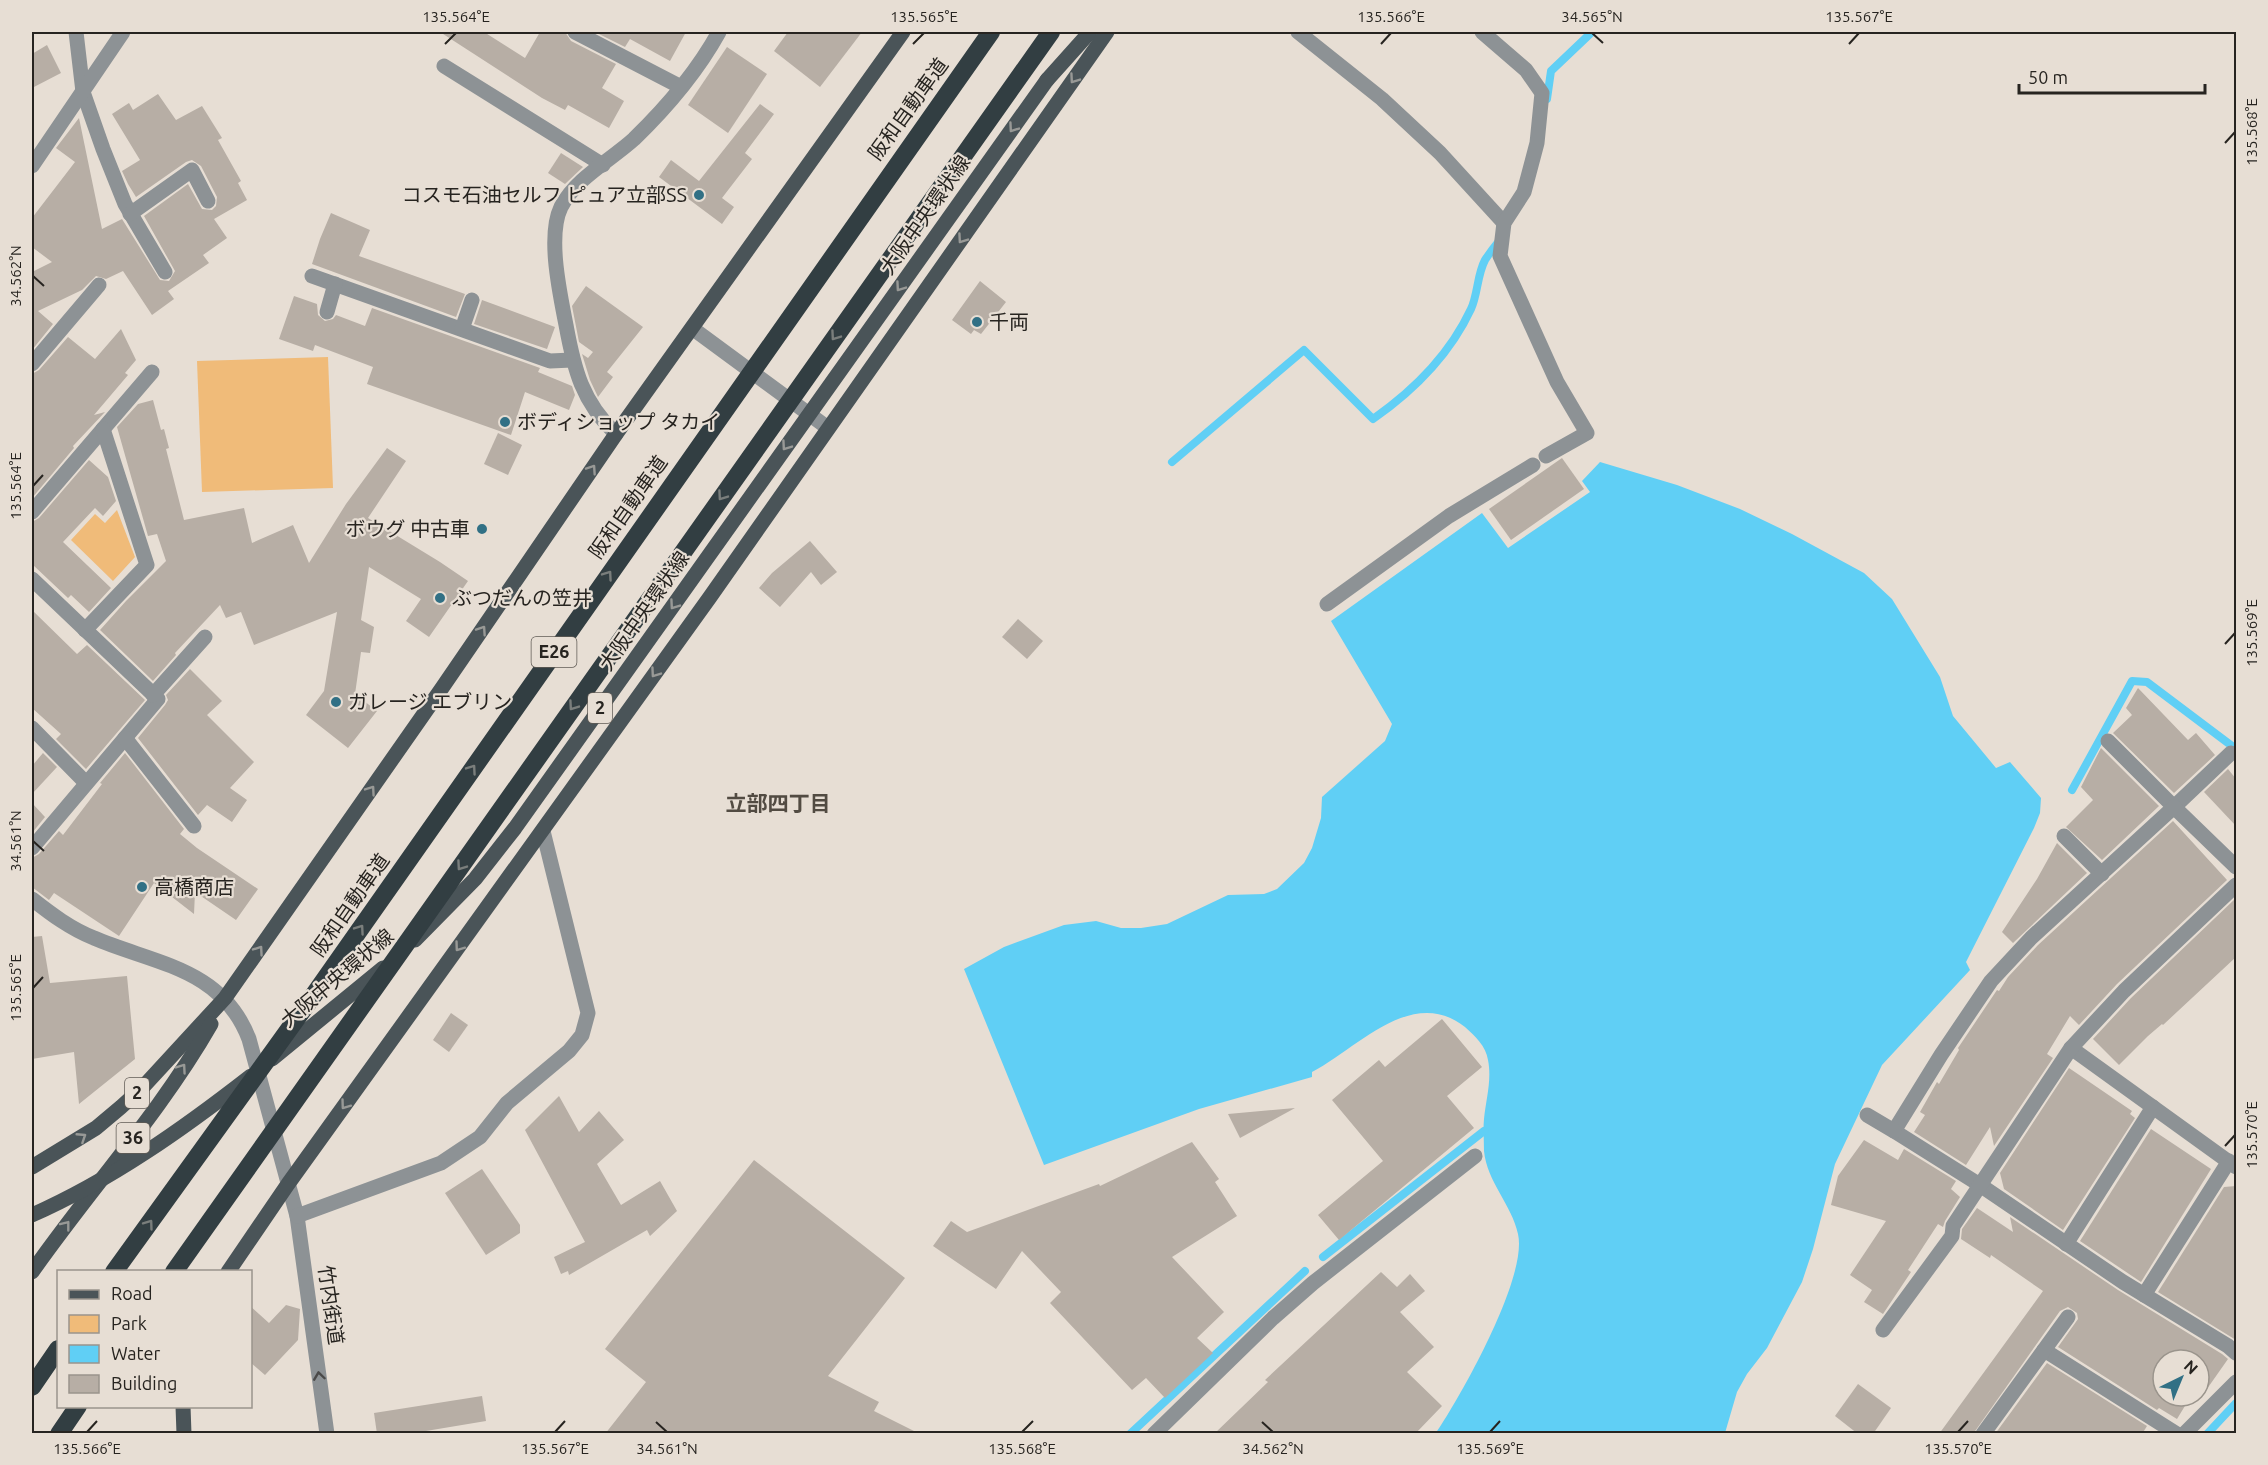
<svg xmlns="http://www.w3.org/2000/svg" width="2268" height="1465" font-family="Ubuntu,'Noto Sans JP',sans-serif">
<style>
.green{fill:#f0bb79}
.water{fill:#60cff5}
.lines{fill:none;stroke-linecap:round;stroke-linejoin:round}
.stream{stroke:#60cff5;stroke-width:8}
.building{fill:#b7aea5}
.minor{stroke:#8d9295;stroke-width:15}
.major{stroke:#4a5458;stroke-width:15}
.highway{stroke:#323e42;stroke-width:18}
.major-bridge{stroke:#4a5458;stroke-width:15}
.highway-bridge{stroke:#323e42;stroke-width:18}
.oneway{stroke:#989996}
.oneway2{stroke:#7a7e7c}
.oneway3{stroke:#4b4a49}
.ticks{fill:none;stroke:#272420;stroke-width:2}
.poi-dot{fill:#317085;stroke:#e7ded4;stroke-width:2}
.labels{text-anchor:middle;stroke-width:4.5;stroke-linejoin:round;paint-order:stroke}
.shield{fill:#e7ded4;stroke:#615c56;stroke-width:1.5}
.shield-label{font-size:18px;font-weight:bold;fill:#272420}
.street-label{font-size:20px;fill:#272420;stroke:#e7ded4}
.poi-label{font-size:20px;fill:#272420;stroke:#e7ded4;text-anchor:start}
.neighbourhood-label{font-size:21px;font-weight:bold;fill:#524b42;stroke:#e7ded4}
.neatline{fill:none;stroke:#272420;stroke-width:2}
.ticks-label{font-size:15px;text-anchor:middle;fill:#272420}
</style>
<rect width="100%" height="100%" fill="#e7ded4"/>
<g class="green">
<path d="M328,357L333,488L202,492L197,361Z"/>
<path d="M117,510L135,557L113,581L71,540L95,514L105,523Z"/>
</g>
<path class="water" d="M1600,462L1677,485L1740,509L1792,534L1864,573L1892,599L1940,677L1953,716L1996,768L2010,762L2041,798L2040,813L2034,828L1966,962L1970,970L1882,1065L1835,1164L1813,1249L1802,1282L1767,1348L1747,1374L1737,1392L1725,1433H1436C1461,1396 1528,1277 1518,1234C1512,1205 1487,1182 1484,1151C1484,1140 1483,1129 1484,1119C1486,1099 1492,1080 1488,1060C1486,1046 1475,1036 1465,1027C1412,985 1358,1048 1312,1072V1077L1199,1109L1044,1165L964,969L1004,947L1064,925L1096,921L1121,928H1141L1167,924L1228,895L1264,894L1277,889L1304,863L1312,848L1321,818L1322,797L1385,741L1392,724L1331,621L1482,513L1508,548L1590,492L1582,481Z"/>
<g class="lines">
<g class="stream">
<path d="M1547,99L1551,71L1592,32"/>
<path d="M1172,462L1304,350L1373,419C1413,391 1450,354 1471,309C1478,294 1477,275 1485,260C1489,254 1494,247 1499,241"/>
<path d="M2072,790L2132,681L2147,682L2236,749"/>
<path d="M1323,1257L1484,1131"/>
<path d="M1130,1434L1305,1271"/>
<path d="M2207,1434L2236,1403"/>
</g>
</g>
<g class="building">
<path d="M440,32H484L525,58L540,32H565L571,41L616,64L602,88L624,101L609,128L568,105L565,110L542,98Z"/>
<path d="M595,32H686L670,61L630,39L625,47Z"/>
<path d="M788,32H862L820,87L774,51Z"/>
<path d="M47,45L61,73L32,88V54Z"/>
<path d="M727,47L767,74L728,133L688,105Z"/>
<path d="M158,94L176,120L202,106L222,138L218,140L241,181L238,183L247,200L214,219L227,238L203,255L209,263L168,291L174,299L152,315L123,271L106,279L96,276L82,290L38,311L53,324L32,350V272L52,262L32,247V218L75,162L56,148L79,118L102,229L122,219L160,280L169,281L175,271L144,216L188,184L202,209L212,210L216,206L217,197L201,166L192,160L186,162L136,197L128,184L122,171L140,160L112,114L129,103L133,110Z"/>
<path d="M760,104L774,114L745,153L752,159L722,198L734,207L722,224L659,177L671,160L699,181Z"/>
<path d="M561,153L583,167L565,184L548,173Z"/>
<path d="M331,213L370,230L359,256L465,294L456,317L312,264L320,239Z"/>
<path d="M980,281L1006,302L981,334L974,330L971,334L952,320Z"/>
<path d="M586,286L643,327L607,372L613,377L598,397L590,380L582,354L588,358L593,352L579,342L572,306Z"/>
<path d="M294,296L317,304L318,315L325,321L333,319L336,315L365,326L372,308L540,368L538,372L572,386L575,395L569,410L525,392L511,435L367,384L373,367L315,345L313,351L279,339Z"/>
<path d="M482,300L555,327L547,349L474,324Z"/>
<path d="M121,329L136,360L125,373L128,375L94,415L105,412L73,446L74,448L32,498V374L39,370L68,337L95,359Z"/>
<path d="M153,400L161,430L164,429L169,448L166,449L184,520L244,508L252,543L293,525L309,563L346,504L387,448L406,461L368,518L440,562L468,581L429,637L406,621L421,599L369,567L361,620L374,627L370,653L361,652L355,694L377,711L348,748L306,715L324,691L337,612L254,645L241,612L226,618L220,605L175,653L176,655L153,681L100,630L126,601L166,561L157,534L148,536L117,427L138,404Z"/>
<path d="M498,433L522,445L508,475L484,464Z"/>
<path d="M1562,458L1584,489L1511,540L1489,509Z"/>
<path d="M89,460L108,477L116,501L103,516L95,508L63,542L111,588L89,612L71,595L68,598L32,564V522L39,518Z"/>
<path d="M810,541L837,572L821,585L811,572L780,607L759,588L772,573Z"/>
<path d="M32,610L77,654L87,645L145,700L86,769L56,739L61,734L32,708Z"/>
<path d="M1018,619L1043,641L1027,659L1002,637Z"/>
<path d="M190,669L222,701L207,715L254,762L230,788L247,800L232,822L207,805L198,815L138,738L165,705L168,700L166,695Z"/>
<path d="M2138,688L2188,740L2196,733L2215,755L2174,793L2113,733L2132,715L2126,708Z"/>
<path d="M2101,748L2159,806L2102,860L2066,827L2093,800L2081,787Z"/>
<path d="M43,753L57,767L32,794V766Z"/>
<path d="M125,753L184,829L180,834L197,848L258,889L236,920L195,892L194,914L154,883L119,936L54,893L49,900L32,887V858L39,854L59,831L63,835L102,784L100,783Z"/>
<path d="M2228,769L2236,779V826L2204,792Z"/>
<path d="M32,803L45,817L32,833Z"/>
<path d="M2173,821L2227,880L2117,984L2079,1025L2070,1016L2047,1054L2053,1058L1994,1146L1990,1127L1966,1165L1914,1132L1925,1115L1920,1112L1937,1082L1939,1084L1959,1050L1958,1048L1997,990L1999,991L2008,977L2038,945Z"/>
<path d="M2057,843L2087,873L2013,943L2002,932L2037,879Z"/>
<path d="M2236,898V957L2163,1025L2162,1024L2148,1036L2119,1065L2093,1039L2131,998Z"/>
<path d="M42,936L50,983L127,976L135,1059L79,1104L74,1052L32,1059V937Z"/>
<path d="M451,1013L468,1025L449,1052L433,1040Z"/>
<path d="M1442,1019L1482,1067L1447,1096L1474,1128L1339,1240L1318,1215L1383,1161L1332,1100L1379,1060L1385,1067Z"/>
<path d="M2069,1068L2132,1111L2130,1114L2135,1118L2063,1230L2004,1189L2000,1173Z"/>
<path d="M559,1096L579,1132L599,1111L624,1140L597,1164L621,1205L660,1181L677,1211L650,1236L647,1230L569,1275L568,1271L561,1274L554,1257L585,1242L525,1130Z"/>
<path d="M1295,1108L1240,1138L1228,1114Z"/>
<path d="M2151,1129L2211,1169L2141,1282L2080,1241Z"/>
<path d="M1864,1140L1898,1160L1904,1149L1956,1181L1951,1189L1960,1197L1945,1221L1943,1227L1938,1224L1908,1270L1911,1272L1883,1314L1864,1302L1872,1290L1850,1275L1886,1221L1831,1205L1838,1176Z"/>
<path d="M1192,1142L1219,1179L1215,1182L1237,1216L1172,1257L1224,1312L1197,1338L1213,1353L1165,1398L1146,1378L1132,1390L1050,1303L1061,1292L1022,1251L996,1289L933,1246L951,1221L967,1232L1099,1184L1100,1186Z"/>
<path d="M754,1160L905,1278L828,1376L879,1402L874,1411L920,1434H605L646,1382L605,1349Z"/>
<path d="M482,1169L520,1225V1233L486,1255L445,1193Z"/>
<path d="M2236,1186V1340L2158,1292L2224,1187Z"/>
<path d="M1977,1208L2013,1232L2010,1217L2118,1290L2222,1354L2228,1359L2202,1396L2199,1394V1360H2163V1396H2191L2177,1419L2159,1408L2157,1410L2058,1347L2078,1319L2077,1313L2068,1307L2060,1311L1973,1434H1939L2043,1291L1991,1255L1990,1258L1961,1239L1962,1229Z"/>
<path d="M1381,1272L1397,1287L1410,1274L1425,1291L1400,1312L1434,1347L1407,1372L1442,1406L1415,1434H1214L1268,1382L1265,1380Z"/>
<path d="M286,1305L300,1309L298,1340L265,1375L250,1362V1306L269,1323Z"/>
<path d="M2047,1363L2147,1426L2142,1434H1995Z"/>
<path d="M1858,1384L1891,1408L1873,1434H1858L1835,1416Z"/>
<path d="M482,1396L486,1421L408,1434H377L374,1413Z"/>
</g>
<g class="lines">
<g class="minor">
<path d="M76,32L83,92L103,149L125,204L165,272"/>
<path d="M575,32L681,87"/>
<path d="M1298,32L1382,99L1440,153L1504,223"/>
<path d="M1482,32L1526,70L1542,93L1537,143L1524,192L1504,223L1500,256L1557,382L1587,433L1546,456"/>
<path d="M444,66L603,165"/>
<path d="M32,166L123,32"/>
<path d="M130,214L192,170L208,201"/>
<path d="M312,276L550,361L572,360"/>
<path d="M327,312L335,284"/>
<path d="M692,328L828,428"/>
<path d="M462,329L472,300"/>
<path d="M32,364L99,285"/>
<path d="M616,434C582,402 574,369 566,325C560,294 547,236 561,207C576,178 611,160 634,139C666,108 698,70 719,32"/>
<path d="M32,512L152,372"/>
<path d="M32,579L158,699L32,848"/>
<path d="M1327,604L1449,516L1533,465"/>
<path d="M85,630L147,565L103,429"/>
<path d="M153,695L205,637"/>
<path d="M32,728L86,783"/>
<path d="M125,738L194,826"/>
<path d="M2108,741L2174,807L2231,753"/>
<path d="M2064,836L2102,874"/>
<path d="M2236,867L2174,807L2031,938L1991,981L1941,1055L1894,1131L1980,1185L2123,1282L2228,1346L2236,1353"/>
<path d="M32,899C51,914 71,929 94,938C155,964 222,968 249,1039L297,1216L327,1434"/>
<path d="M2071,1048L2236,1167"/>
<path d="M1867,1115L1894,1131"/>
<path d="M297,1216L441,1163L480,1137L507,1103L569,1051L582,1035L588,1013L543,831"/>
<path d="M2066,1244L2153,1107"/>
<path d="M2144,1295L2229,1161"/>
<path d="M1883,1330L1952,1236L1953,1226L2071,1048L2124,991L2236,885"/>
<path d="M2044,1350L2177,1434"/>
<path d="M1154,1434L1273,1318L1313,1283L1475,1156"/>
<path d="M1983,1434L2068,1317"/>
<path d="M2184,1434L2236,1382"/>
</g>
<g class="major">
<path d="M1047,80L1090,32"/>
<path d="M32,1167L96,1128L121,1107L143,1087L225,998L442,688L616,434L903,32"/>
<path d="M32,1272C90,1189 160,1113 211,1024"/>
<path d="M228,1272L288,1184L710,597L1107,32"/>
<path d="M183,1406L184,1434"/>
</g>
<g class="highway">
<path d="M32,1387L58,1349"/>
<path d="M59,1434L78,1406"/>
</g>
<g class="major-bridge">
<path d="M415,940L475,879L515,828L1047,80"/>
<path d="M272,1059L383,968"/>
<path d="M32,1215C111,1180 183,1129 251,1076"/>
</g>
<g class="highway-bridge">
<path d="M114,1272L313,996L991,32"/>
<path d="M174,1272L1051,32"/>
</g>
</g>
<defs><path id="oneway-chevron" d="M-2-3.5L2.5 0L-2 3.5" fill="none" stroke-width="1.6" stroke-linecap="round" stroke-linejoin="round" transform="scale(1.5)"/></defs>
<g class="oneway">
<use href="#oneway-chevron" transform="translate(1074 79) rotate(125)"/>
<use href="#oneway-chevron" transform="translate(1013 128) rotate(125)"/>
<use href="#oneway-chevron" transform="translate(962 239) rotate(125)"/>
<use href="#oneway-chevron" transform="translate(900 287) rotate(125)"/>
<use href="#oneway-chevron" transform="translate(786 446) rotate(125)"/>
<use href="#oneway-chevron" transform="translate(592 469) rotate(-56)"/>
<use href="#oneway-chevron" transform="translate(674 605) rotate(125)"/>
<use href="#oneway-chevron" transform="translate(482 630) rotate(-56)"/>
<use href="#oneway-chevron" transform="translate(655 673) rotate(125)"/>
<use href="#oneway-chevron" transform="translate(371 790) rotate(-55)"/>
<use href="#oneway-chevron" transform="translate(459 947) rotate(126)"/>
<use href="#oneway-chevron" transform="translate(259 950) rotate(-55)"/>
<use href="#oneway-chevron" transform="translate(182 1068) rotate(-55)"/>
<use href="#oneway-chevron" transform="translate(345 1105) rotate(126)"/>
<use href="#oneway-chevron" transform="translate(82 1137) rotate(-33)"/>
<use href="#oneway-chevron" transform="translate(66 1225) rotate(-52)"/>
</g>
<g class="oneway2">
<use href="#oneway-chevron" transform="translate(835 336) rotate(125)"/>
<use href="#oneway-chevron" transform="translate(722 496) rotate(125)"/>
<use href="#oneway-chevron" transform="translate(608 575) rotate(-55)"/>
<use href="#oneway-chevron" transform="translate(573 706) rotate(125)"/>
<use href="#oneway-chevron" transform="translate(472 769) rotate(-55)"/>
<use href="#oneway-chevron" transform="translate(461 866) rotate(125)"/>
<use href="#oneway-chevron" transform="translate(360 929) rotate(-55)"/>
<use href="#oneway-chevron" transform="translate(149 1224) rotate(-54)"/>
</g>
<use class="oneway3" href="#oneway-chevron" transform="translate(319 1376) rotate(-98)"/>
<path class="ticks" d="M1592,33L1603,43M445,44L456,33M913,44L924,33M1381,44L1391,33M1849,44L1859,33M2225,143L2235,132M33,276L44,286M33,486L43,475M2225,644L2235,633M33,841L44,851M33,988L43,977M2225,1146L2235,1135M656,1422L667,1432M1262,1422L1273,1432M87,1432L97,1421M555,1432L565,1421M1022,1432L1033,1421M1490,1432L1500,1421M1958,1432L1968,1421"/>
<g class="poi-dot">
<circle cx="699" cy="195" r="6"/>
<circle cx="977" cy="322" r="6"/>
<circle cx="505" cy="422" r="6"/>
<circle cx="482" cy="529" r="6"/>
<circle cx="440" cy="598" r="6"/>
<circle cx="336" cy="702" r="6"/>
<circle cx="142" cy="887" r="6"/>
</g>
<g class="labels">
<g class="shield">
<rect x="531.5" y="637" width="45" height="30" rx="4.5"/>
<rect x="588" y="693" width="24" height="30" rx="4.5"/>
<rect x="125" y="1078" width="24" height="30" rx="4.5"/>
<rect x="116.5" y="1123" width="33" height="30" rx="4.5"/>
</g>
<g class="shield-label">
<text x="554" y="658">E26</text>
<text x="600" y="714">2</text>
<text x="137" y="1099">2</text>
<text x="133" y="1144">36</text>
</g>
<g class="street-label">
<text transform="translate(908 109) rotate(-54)" y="7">阪和自動車道</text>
<text transform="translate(925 215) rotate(-55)" y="7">大阪中央環状線</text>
<text transform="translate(628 507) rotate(-55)" y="7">阪和自動車道</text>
<text transform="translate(644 611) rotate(-55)" y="7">大阪中央環状線</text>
<text transform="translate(350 905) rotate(-55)" y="7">阪和自動車道</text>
<text transform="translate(337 978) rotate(-40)" y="7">大阪中央環状線</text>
<text transform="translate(331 1305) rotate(82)" y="7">竹内街道</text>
</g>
<g class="poi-label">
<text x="687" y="202" text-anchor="end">コスモ石油セルフ ピュア立部SS</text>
<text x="989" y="329">千両</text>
<text x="517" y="429">ボディショップ タカイ</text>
<text x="470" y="536" text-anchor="end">ボウグ 中古車</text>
<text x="452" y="605">ぶつだんの笠井</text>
<text x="348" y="709">ガレージ エブリン</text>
<text x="154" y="894">高橋商店</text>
</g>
<g class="neighbourhood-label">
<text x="778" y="811">立部四丁目</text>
</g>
</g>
<rect width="2268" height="1465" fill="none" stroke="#e7ded4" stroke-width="66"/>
<rect x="57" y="1270" width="195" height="138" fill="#e7ded4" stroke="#9a948c" stroke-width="1.5"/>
<rect x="69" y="1290" width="30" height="9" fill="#4a5458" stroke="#9a948c" stroke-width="1.5"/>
<text x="111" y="1300" font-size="18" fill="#272420">Road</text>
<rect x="69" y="1315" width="30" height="18" fill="#f0bb79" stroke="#9a948c" stroke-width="1.5"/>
<text x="111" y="1330" font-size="18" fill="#272420">Park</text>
<rect x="69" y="1345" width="30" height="18" fill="#60cff5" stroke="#9a948c" stroke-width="1.5"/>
<text x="111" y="1360" font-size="18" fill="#272420">Water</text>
<rect x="69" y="1375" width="30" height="18" fill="#b7aea5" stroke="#9a948c" stroke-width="1.5"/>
<text x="111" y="1390" font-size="18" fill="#272420">Building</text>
<g transform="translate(2181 1378) rotate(43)"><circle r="28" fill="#e7ded4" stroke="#9a948c" stroke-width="1.5"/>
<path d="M0-4.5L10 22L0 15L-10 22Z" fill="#317085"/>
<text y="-9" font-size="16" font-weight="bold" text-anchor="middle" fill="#272420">N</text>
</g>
<path d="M2019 84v9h186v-9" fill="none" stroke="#272420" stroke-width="3"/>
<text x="2028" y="84" font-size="18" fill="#272420" stroke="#e7ded4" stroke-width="4.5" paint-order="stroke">50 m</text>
<rect x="33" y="33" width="2202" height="1399" class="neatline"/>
<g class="ticks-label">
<text x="456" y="22">135.564°E</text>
<text x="924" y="22">135.565°E</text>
<text x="1391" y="22">135.566°E</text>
<text x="1592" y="22">34.565°N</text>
<text x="1859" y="22">135.567°E</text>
<text transform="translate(2252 132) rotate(-90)" y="5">135.568°E</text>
<text transform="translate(16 276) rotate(-90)" y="5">34.562°N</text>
<text transform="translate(16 486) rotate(-90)" y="5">135.564°E</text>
<text transform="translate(2252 633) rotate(-90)" y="5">135.569°E</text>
<text transform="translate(16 841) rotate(-90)" y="5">34.561°N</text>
<text transform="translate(16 988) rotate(-90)" y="5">135.565°E</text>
<text transform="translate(2252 1135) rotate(-90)" y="5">135.570°E</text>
<text x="87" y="1454">135.566°E</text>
<text x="555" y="1454">135.567°E</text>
<text x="667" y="1454">34.561°N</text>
<text x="1022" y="1454">135.568°E</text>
<text x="1273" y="1454">34.562°N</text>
<text x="1490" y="1454">135.569°E</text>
<text x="1958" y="1454">135.570°E</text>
</g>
</svg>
